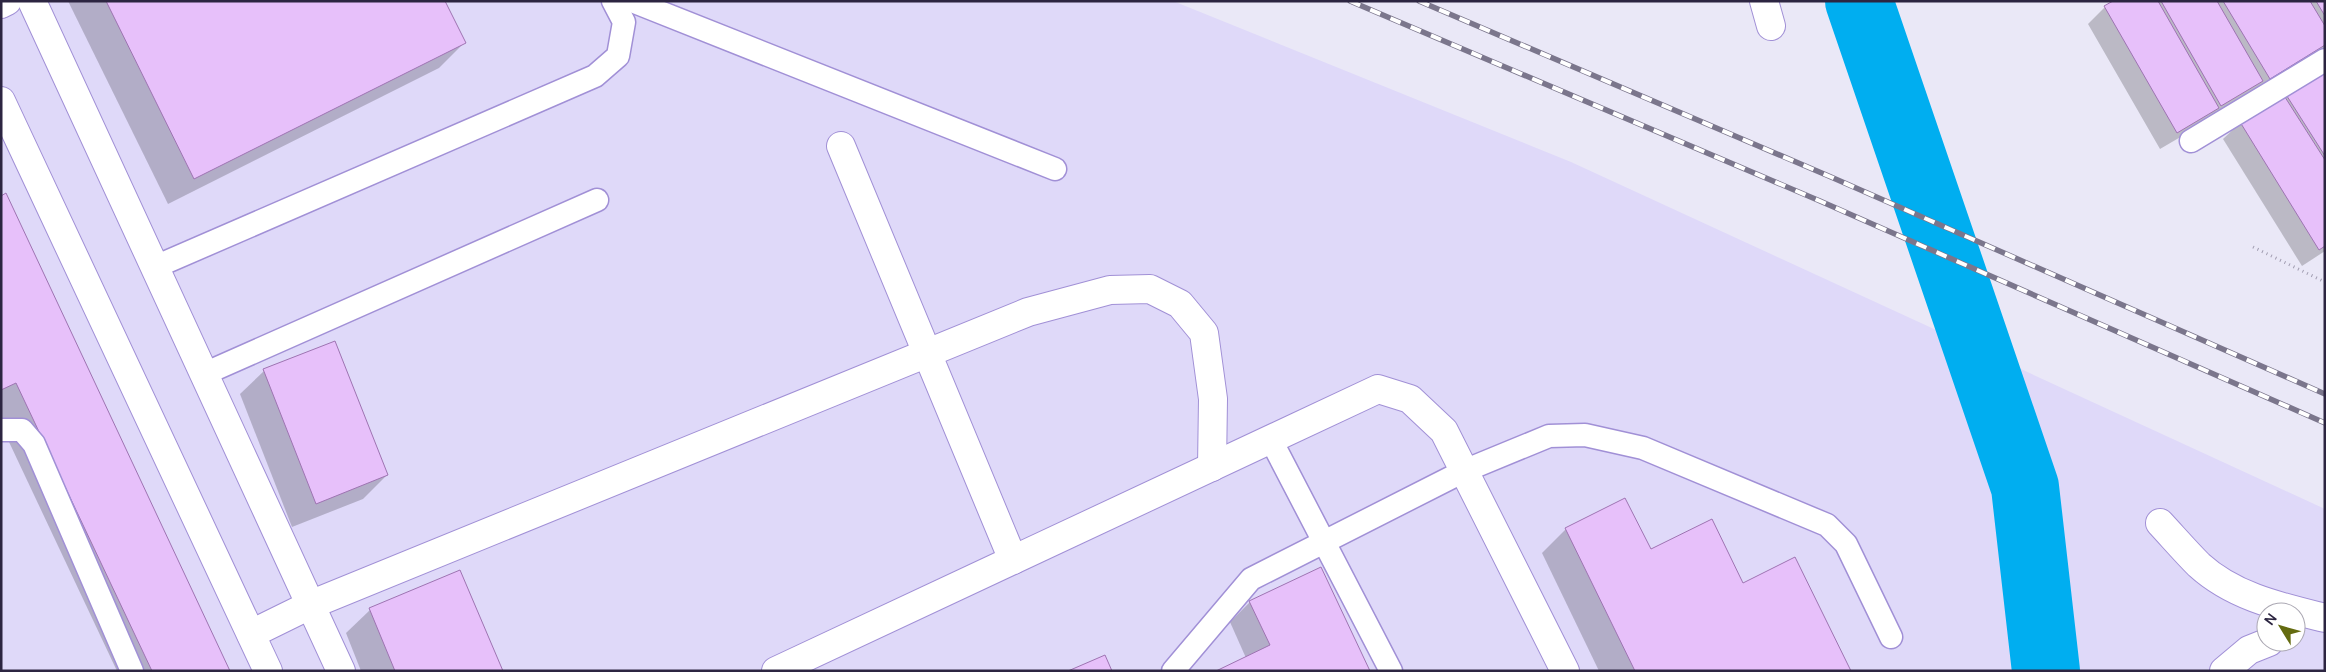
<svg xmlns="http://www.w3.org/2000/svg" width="2326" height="672" font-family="Manrope,sans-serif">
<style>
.built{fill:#dfd9f9;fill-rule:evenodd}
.shadow{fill:#0003}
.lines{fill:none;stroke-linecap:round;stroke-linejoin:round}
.river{stroke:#00aef0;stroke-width:68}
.building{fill:#e7c0fa;stroke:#9e74b2}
.service-casing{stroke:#a190d6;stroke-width:25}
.minor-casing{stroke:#a190d6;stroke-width:30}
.path{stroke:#a19db1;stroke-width:3;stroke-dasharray:1 4;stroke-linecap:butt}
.service{stroke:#fff;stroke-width:22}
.minor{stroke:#fff;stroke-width:28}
.rail-casing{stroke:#7b768c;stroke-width:5.5}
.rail{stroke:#fff;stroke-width:4;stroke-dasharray:11;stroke-linecap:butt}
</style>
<rect width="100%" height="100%" fill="#eae8f7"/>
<path class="built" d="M1,1H1173L1571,162L2325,509V671H1ZM2266,612H2296V642H2266Z"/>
<g class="shadow">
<path d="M68,1H444L465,42L439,68L168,204Z"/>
<path d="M2115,1H2325V54L2252,95L2250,91L2201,125L2160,149L2088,24L2105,7Z"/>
<path d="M2325,70V251L2302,266L2223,139L2240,123Z"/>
<path d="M1,197L229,671H117L1,425Z"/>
<path d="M264,371L387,475L363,499L292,527L240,394Z"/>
<path d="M1566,529L1650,551L1742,585L1850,671H1599L1542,553Z"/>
<path d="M1250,602L1368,671L1246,658L1230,622Z"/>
<path d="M370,610L502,671H361L346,633Z"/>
</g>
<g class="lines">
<path class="river" d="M1859,1L2025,487L2046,671"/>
</g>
<g class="building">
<path d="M106,1H445L466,43L194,179Z"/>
<path d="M2113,1H2158L2219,108L2177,133L2104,6Z"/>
<path d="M2161,1H2217L2263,81L2221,106Z"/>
<path d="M2223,1H2310L2325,26V45L2270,79Z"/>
<path d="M2316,1H2325V16Z"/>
<path d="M2325,68V156L2285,93Z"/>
<path d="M2283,94L2325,160V246L2319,250L2240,122Z"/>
<path d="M6,193L230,671H152L16,383L1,390V196Z"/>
<path d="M335,341L388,475L316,504L263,369Z"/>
<path d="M1625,498L1651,549L1712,519L1743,583L1795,557L1851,671H1635L1565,528Z"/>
<path d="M1321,567L1370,671H1216L1270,645L1249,601Z"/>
<path d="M460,570L503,671H395L369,608Z"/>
<path d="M1105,655L1112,671H1068Z"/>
</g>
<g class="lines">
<defs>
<g id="service">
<path d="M632,1L1055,169"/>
<path d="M2191,141L2325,60"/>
<path d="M155,267L595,76L618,56L624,22L613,1"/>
<path d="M204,374L597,200"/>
<path d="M1,430H22L34,444L132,671"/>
<path d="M1271,440L1391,671"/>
<path d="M1173,671L1251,579L1464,471L1549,436L1585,435L1643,448L1827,525L1846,544L1891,637"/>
</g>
<g id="minor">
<path d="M32,1L341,671"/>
<path d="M1764,1L1771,26"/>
<path d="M1,4L7,1"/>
<path d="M1,101L268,671"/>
<path d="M841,146L1013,560"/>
<path d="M2160,523C2173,537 2186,552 2199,565C2234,597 2281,607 2325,618"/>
<path d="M251,634L310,605L1028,312L1110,290L1150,289L1180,304L1204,333L1213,399L1212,467"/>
<path d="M776,671L1378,389L1410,399L1444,431L1565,671"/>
<path d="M2224,671L2249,650L2269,642"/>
</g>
</defs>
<use href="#service" class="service-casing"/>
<use href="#minor" class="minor-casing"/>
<path class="path" d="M2253,247L2325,282"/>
<use href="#service" class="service"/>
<use href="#minor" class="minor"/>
<defs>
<g id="rail">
<path d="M1350,1L1820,201L2325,423"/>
<path d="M1419,1L1831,177L2325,394"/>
</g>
</defs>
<use href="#rail" class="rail-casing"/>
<use href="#rail" class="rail"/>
</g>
<rect width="2326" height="672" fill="none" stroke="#2c2541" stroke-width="5"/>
<g transform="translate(2281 627) rotate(307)"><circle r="24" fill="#ffffff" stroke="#aba8b3"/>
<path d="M0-4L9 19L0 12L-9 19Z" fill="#646b10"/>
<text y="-8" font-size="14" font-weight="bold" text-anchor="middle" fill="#2c2541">N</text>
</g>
</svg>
